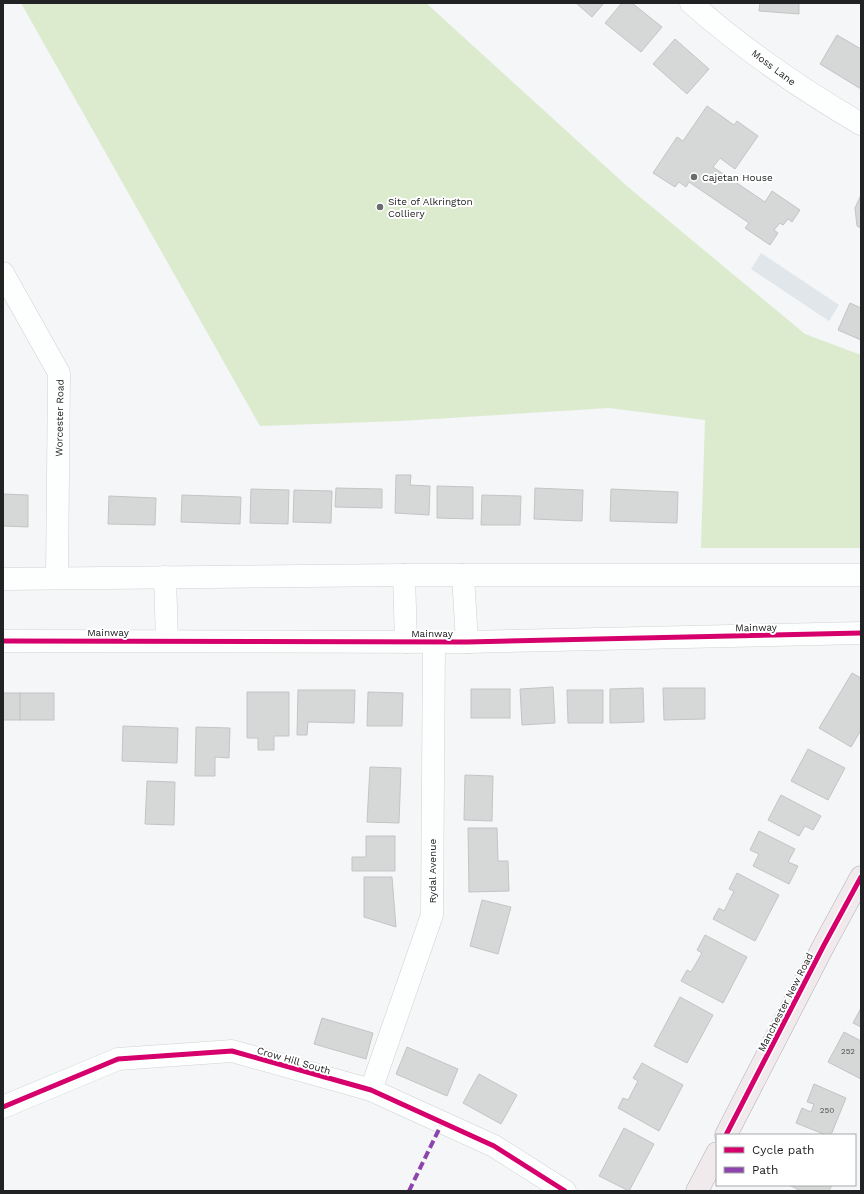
<svg xmlns="http://www.w3.org/2000/svg" width="864" height="1194" font-family="'Work Sans',sans-serif">
<style>
.built{fill:#e0e6ea}
.green{fill:#dceace}
.building{fill:#d6d7d7;stroke:#c4c4c5}
.lines{fill:none;stroke-linecap:round;stroke-linejoin:round}
.street-casing{stroke:#d0d1d3;stroke-width:23}
.secondary-casing{stroke:#d0d1d3;stroke-width:23}
.primary-casing{stroke:#b8aeb2;stroke-width:23}
.street{stroke:#fdfefe;stroke-width:22}
.secondary{stroke:#fdfefe;stroke-width:22}
.primary{stroke:#f0eaec;stroke-width:22}
.quiet{stroke:#8e44ad;stroke-width:4;stroke-dasharray:8 4;stroke-linecap:butt}
.cycleway-casing{stroke:#fff;stroke-width:8}
.cycleway{stroke:#d6006c;stroke-width:5}
.poi-dot{fill:#6b6c6e;stroke:#fff;stroke-width:1.5}
.labels{text-anchor:middle;stroke-width:4;stroke-linejoin:round;paint-order:stroke}
.number-label{font-size:8px;fill:#4e4f50}
.street-label{font-size:10px;fill:#212223;stroke:#fff}
.poi-label{font-size:10px;fill:#212223;stroke:#fff;text-anchor:start}
</style>
<rect width="100%" height="100%" fill="#f4f6f8"/>
<path class="built" d="M761,253L839,305L829,321L751,269Z"/>
<path class="green" d="M21,3H426L628,187L805,334L861,355V548H701L705,420L609,408L400,421L260,426Z"/>
<g class="building">
<path d="M576,3H604L592,17Z"/>
<path d="M622,3H632L662,27L641,52L605,23Z"/>
<path d="M760,3H799V14L759,11Z"/>
<path d="M837,35L861,49V89L820,64Z"/>
<path d="M675,39L709,69L687,94L653,64Z"/>
<path d="M707,106L734,125L737,121L758,136L735,169L720,158L713,167L765,202L772,191L800,210L792,222L788,219L783,225L780,223L774,230L778,233L770,245L745,228L749,223L689,182L686,187L679,182L675,187L653,173L677,137L683,141Z"/>
<path d="M861,195V228L857,226L855,208Z"/>
<path d="M850,303L861,308V340L838,330Z"/>
<path d="M396,475H411L410,485L430,486L429,515L395,513Z"/>
<path d="M437,486L473,487V519L437,518Z"/>
<path d="M336,488L382,489V508L335,507Z"/>
<path d="M535,488L583,490L582,521L534,519Z"/>
<path d="M251,489L289,490L288,524L250,523Z"/>
<path d="M611,489L678,492L677,523L610,521Z"/>
<path d="M294,490L332,491L331,523L293,522Z"/>
<path d="M3,494L28,495V527L3,526Z"/>
<path d="M182,495L241,497L240,524L181,522Z"/>
<path d="M482,495L521,496L520,525H481Z"/>
<path d="M109,496L156,498L155,525L108,524Z"/>
<path d="M852,673L861,678V730L851,747L819,728Z"/>
<path d="M553,687L555,723L522,725L520,689Z"/>
<path d="M643,688L644,722L610,723V689Z"/>
<path d="M663,688H705V719L664,720Z"/>
<rect x="471" y="689" width="39" height="29"/>
<path d="M298,690H355L354,723L308,722L307,735H297Z"/>
<path d="M567,690H603V723H568Z"/>
<path d="M247,692H289V736H274V750H258V738H247Z"/>
<path d="M368,692L403,693L402,726H367Z"/>
<rect x="3" y="693" width="17" height="27"/>
<rect x="20" y="693" width="34" height="27"/>
<path d="M123,726L178,728L177,763L122,761Z"/>
<path d="M196,727L230,728L229,758L215,757V776H195Z"/>
<path d="M808,749L845,768L828,800L791,781Z"/>
<path d="M370,767L401,768L399,823L367,822Z"/>
<path d="M465,775L493,776L492,821L464,820Z"/>
<path d="M147,781L175,782L174,825L145,824Z"/>
<path d="M781,795L821,816L813,830L805,826L799,836L768,820Z"/>
<path d="M468,828H497L498,861H508L509,891L469,892Z"/>
<path d="M759,831L795,849L788,862L798,866L789,884L753,866L759,854L750,850Z"/>
<path d="M366,836H395V871H352V857H366Z"/>
<path d="M737,873L779,895L755,941L713,919L719,908L724,911L734,891L729,889Z"/>
<path d="M364,877H392L396,927L364,917Z"/>
<path d="M482,900L511,907L498,954L470,946Z"/>
<path d="M705,935L747,957L723,1003L681,981L687,970L691,972L702,953L697,950Z"/>
<path d="M680,997L713,1015L687,1063L654,1046Z"/>
<path d="M861,1008V1027L853,1023Z"/>
<path d="M322,1018L373,1033L366,1059L314,1044Z"/>
<path d="M844,1032L861,1041V1079L828,1062Z"/>
<path d="M407,1047L458,1069L447,1096L396,1074Z"/>
<path d="M642,1063L683,1085L659,1131L618,1108L623,1098L628,1100L638,1081L633,1078Z"/>
<path d="M479,1074L517,1095L501,1124L463,1103Z"/>
<path d="M814,1084L846,1098L831,1135H826L796,1123L802,1108L811,1112L814,1104L807,1102Z"/>
<path d="M624,1128L654,1144L629,1191L599,1176Z"/>
<path d="M789,1185H832L829,1191H801Z"/>
</g>
<g class="lines">
<defs>
<g id="street">
<path d="M691,3C743,49 801,89 861,124"/>
<path d="M3,273L59,373L57,578"/>
<path d="M371,1090L432,915L434,642"/>
<path d="M3,1107L118,1059L232,1051L371,1090L494,1146L565,1191"/>
</g>
<g id="secondary">
<path d="M404,575L406,642"/>
<path d="M463,575L467,642"/>
<path d="M165,577L167,641"/>
<path d="M3,579L404,575H861"/>
<path d="M3,641L467,642L861,633"/>
</g>
<g id="primary">
<path d="M726,1135L824,945L861,877"/>
<path d="M697,1191L717,1153"/>
</g>
</defs>
<use href="#street" class="street-casing"/>
<use href="#secondary" class="secondary-casing"/>
<use href="#primary" class="primary-casing"/>
<use href="#street" class="street"/>
<use href="#secondary" class="secondary"/>
<use href="#primary" class="primary"/>
<path class="quiet" d="M409,1191L442,1123"/>
<defs>
<g id="cycleway">
<path d="M3,641L467,642L861,633"/>
<path d="M3,1107L118,1059L232,1051L371,1090L494,1146L565,1191"/>
<path d="M726,1135L824,945L861,877"/>
</g>
</defs>
<use href="#cycleway" class="cycleway-casing"/>
<use href="#cycleway" class="cycleway"/>
</g>
<g class="poi-dot">
<circle cx="694" cy="177" r="4"/>
<circle cx="380" cy="207" r="4"/>
</g>
<g class="labels">
<g class="number-label">
<text x="848" y="1054">252</text>
<text x="827" y="1113">250</text>
</g>
<g class="street-label">
<text transform="translate(774 67) rotate(37)" y="4">Moss Lane</text>
<text transform="translate(59 418) rotate(-89)" y="4">Worcester Road</text>
<text transform="translate(756 627) rotate(-1)" y="4">Mainway</text>
<text x="108" y="636">Mainway</text>
<text x="432" y="637">Mainway</text>
<text transform="translate(432 871) rotate(-90)" y="4">Rydal Avenue</text>
<text transform="translate(785 1002) rotate(-63)" y="4">Manchester New Road</text>
<text transform="translate(294 1060) rotate(16)" y="4">Crow Hill South</text>
</g>
<g class="poi-label">
<text x="702" y="181">Cajetan House</text>
<text x="388" y="205">Site of Alkrington<tspan x="388" dy="12">Colliery</tspan></text>
</g>
</g>
<rect width="864" height="1194" fill="none" stroke="#212223" stroke-width="8"/>
<rect x="716" y="1134" width="140" height="52" fill="#ffffff" stroke="#a6a7a7"/>
<rect x="724" y="1147" width="20" height="6" fill="#d6006c" stroke="#a6a7a7"/>
<text x="752" y="1154" font-size="12" fill="#212223">Cycle path</text>
<rect x="724" y="1167" width="20" height="6" fill="#8e44ad" stroke="#a6a7a7"/>
<text x="752" y="1174" font-size="12" fill="#212223">Path</text>
</svg>
